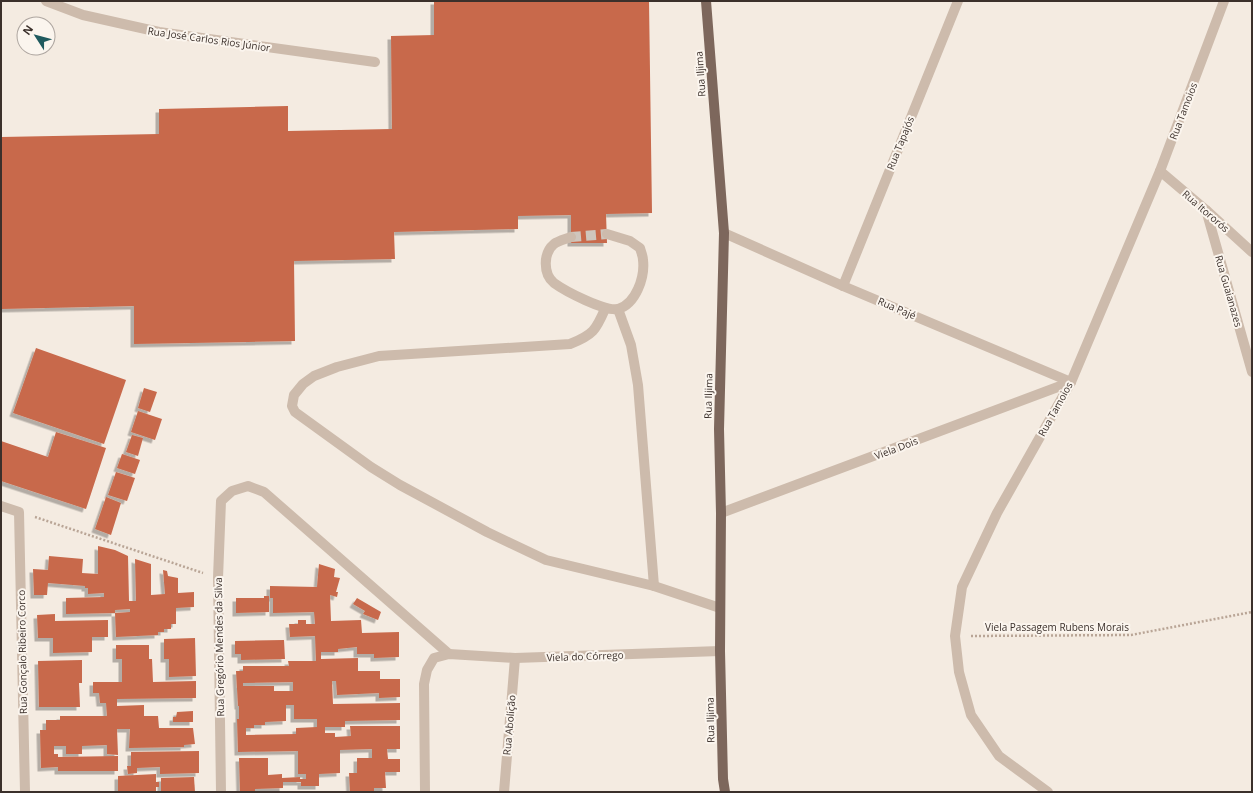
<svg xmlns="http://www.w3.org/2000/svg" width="1253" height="793" font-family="'Open Sans',sans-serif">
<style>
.building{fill:#c8694b;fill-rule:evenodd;filter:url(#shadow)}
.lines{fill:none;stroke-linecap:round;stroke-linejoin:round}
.minor-tunnel{stroke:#cfc6bd;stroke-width:10;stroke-dasharray:10 5;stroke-linecap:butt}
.path{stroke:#b9a596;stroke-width:2.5;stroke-dasharray:2 2;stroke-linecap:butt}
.minor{stroke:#cdbbac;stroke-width:10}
.major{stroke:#7d675c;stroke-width:10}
.labels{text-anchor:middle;stroke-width:4;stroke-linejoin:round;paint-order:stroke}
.street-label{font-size:10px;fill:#3b302b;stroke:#fbf5ee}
</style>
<defs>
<filter id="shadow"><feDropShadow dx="-3.5" dy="3.5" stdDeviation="0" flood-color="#0004"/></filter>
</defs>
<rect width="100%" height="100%" fill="#f4ebe1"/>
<g class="building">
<path d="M434,1H649L652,213L606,214L607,243H571V215L518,216V229L394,232L395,259L294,261L295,341L134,344V306L1,309V137L159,134V109L288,106V131L392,129L391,36L434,35Z"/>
<path d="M36,348L126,380L104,444L13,413Z"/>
<path d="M144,388L157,392L150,412L138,408Z"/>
<path d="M138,411L162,419L155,440L131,432Z"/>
<path d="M56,432L106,448L86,509L1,481V441L48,457Z"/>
<path d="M132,435L143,438L138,456L126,452Z"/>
<path d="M122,454L140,460L135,474L117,468Z"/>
<path d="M116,472L135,478L127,501L108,495Z"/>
<path d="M106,497L121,503L111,535L95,529Z"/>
<path d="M98,546L115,550L128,556L129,601H136L135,559L151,564V595L165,594L163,570L167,571L168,576L178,578V593L194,592V607L176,608V624H171V629H164V632H158V635L116,637L115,613L66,614V598L104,597V593L88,594V588H85V586L48,583L47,595H34L33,569L48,570L49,556L83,559L82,573L98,574ZM130,609V612L115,613V610Z"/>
<path d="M319,564L335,569L334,577L340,578L336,592H338L337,597L330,595L331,621L361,620L362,633L399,632V657L374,658V654H357V647L338,649V652H321V659L358,658V671H380V679H400V697L379,698V693L337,695L336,681H332L333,704L400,703V720L345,721V727H325V733H335V737L351,736L350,726H400V749H387L388,759H400V772H385L386,788H374V792H350L349,773H357V758H372V749L340,750V773L319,774V786H301V782H283V788L255,789V792H240L239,758H268V775L282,774V778L300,777V779H306V774H298V751L238,752L237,719H239V706H238L236,671H243V666H289L288,661H316L315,636L290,637L289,624H298V620H306V624H315L314,612L273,613V598H270V586L317,587ZM293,682V691H274V686H243V683ZM286,705H294V719H317V727L296,728V734L246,735V728H254V725H265V722L286,721Z"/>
<path d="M264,596H269V612L236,613V598H264Z"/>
<path d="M357,598L381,612L378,620L363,614L365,611L353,604Z"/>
<path d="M55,614V621L108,620V637H92V652L53,653V638H38L37,615Z"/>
<path d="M195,638L196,676L169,677V659H164V639Z"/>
<path d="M284,640L285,659L241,660V654H235V641Z"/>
<path d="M116,645H149V659H152L153,682L196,681V698L117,699V706L144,705V716H158L159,728H193L195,744L184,745V747L129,748L130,729H117L118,755L107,754V745L82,746V754H66V746H54V754H58V757L118,756V771H58V767L41,768L40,730H46V720H60V716H107L106,703H100L99,693H93V682H122V659H116Z"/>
<path d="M82,660V683H79L80,707H39L38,661Z"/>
<path d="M193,711V722H173V717H176L177,712Z"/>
<path d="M199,751V773L160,774V767L137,768V773L128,774L127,766H131V752Z"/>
<path d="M156,774V782H159V787H156V792H118V776Z"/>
<path d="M194,777L195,792H161V778Z"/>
</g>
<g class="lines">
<path class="minor-tunnel" d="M571,237L607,234"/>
<g class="path">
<path d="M35,517L203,573"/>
<path d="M971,636L1131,635L1252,612"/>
</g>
<g class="minor">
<path d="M46,1L83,15L159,32L375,62"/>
<path d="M1160,171L1206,210L1252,252"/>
<path d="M1206,210L1252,372"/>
<path d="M724,233L843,286L1071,382"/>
<path d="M571,237C566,239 558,241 554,244C543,253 543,274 554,283C565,291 605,312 618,309C636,304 645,277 643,260C643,256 641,252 640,248L630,241L607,234"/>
<path d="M843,286L958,1"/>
<path d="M605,309C596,330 593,335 570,344L379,356L337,367L314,376L303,384L294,395L292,406L295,412L371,467L400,485L487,532L546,560L654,586L720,608"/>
<path d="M618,309L631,345L638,385L654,586"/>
<path d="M1,506L19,512L25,792"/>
<path d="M721,513L1071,382"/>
<path d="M221,792L218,578L221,501L232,491L248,486L264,492L449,654"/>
<path d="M425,792L424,684L427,670L434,658L449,654L515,658L720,651"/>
<path d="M504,792L515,658"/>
<path d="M1048,792L999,756L971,715L959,672L955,636L962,587L997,513L1071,382L1160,171L1224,1"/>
</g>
<path class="major" d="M706,1L724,233L719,429L721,513L720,651L723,779L725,792"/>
</g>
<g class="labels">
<g class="street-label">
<text transform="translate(209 39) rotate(8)" y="4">Rua José Carlos Rios Júnior</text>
<text transform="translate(700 74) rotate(-94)" y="4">Rua Iljima</text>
<text transform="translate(1183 111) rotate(-69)" y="4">Rua Tamoios</text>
<text transform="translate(900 143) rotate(-68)" y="4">Rua Tapajós</text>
<text transform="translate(1206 211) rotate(41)" y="4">Rua Itororós</text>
<text transform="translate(1229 291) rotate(74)" y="4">Rua Guaianazes</text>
<text transform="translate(897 308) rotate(23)" y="4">Rua Pajé</text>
<text transform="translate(708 396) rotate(-89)" y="4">Rua Iljima</text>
<text transform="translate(1055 409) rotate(-61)" y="4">Rua Tamoios</text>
<text transform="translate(896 448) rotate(-21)" y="4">Viela Dois</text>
<text x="1057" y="631">Viela Passagem Rubens Morais</text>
<text transform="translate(219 647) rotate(-91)" y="4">Rua Gregório Mendes da Silva</text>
<text transform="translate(22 652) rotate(-91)" y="4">Rua Gonçalo Ribeiro Corco</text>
<text transform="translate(585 656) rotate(-2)" y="4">Viela do Córrego</text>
<text transform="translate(710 720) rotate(-91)" y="4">Rua Iljima</text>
<text transform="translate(509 725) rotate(-85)" y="4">Rua Abolição</text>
</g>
</g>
<rect width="1253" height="793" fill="none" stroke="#3b302b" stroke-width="4"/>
<g transform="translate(36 36) rotate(306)"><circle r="19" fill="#fbf5ee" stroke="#aea6a0"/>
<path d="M0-3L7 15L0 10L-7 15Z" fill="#1f5a5e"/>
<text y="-6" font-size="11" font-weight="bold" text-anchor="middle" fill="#3b302b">N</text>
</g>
</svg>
